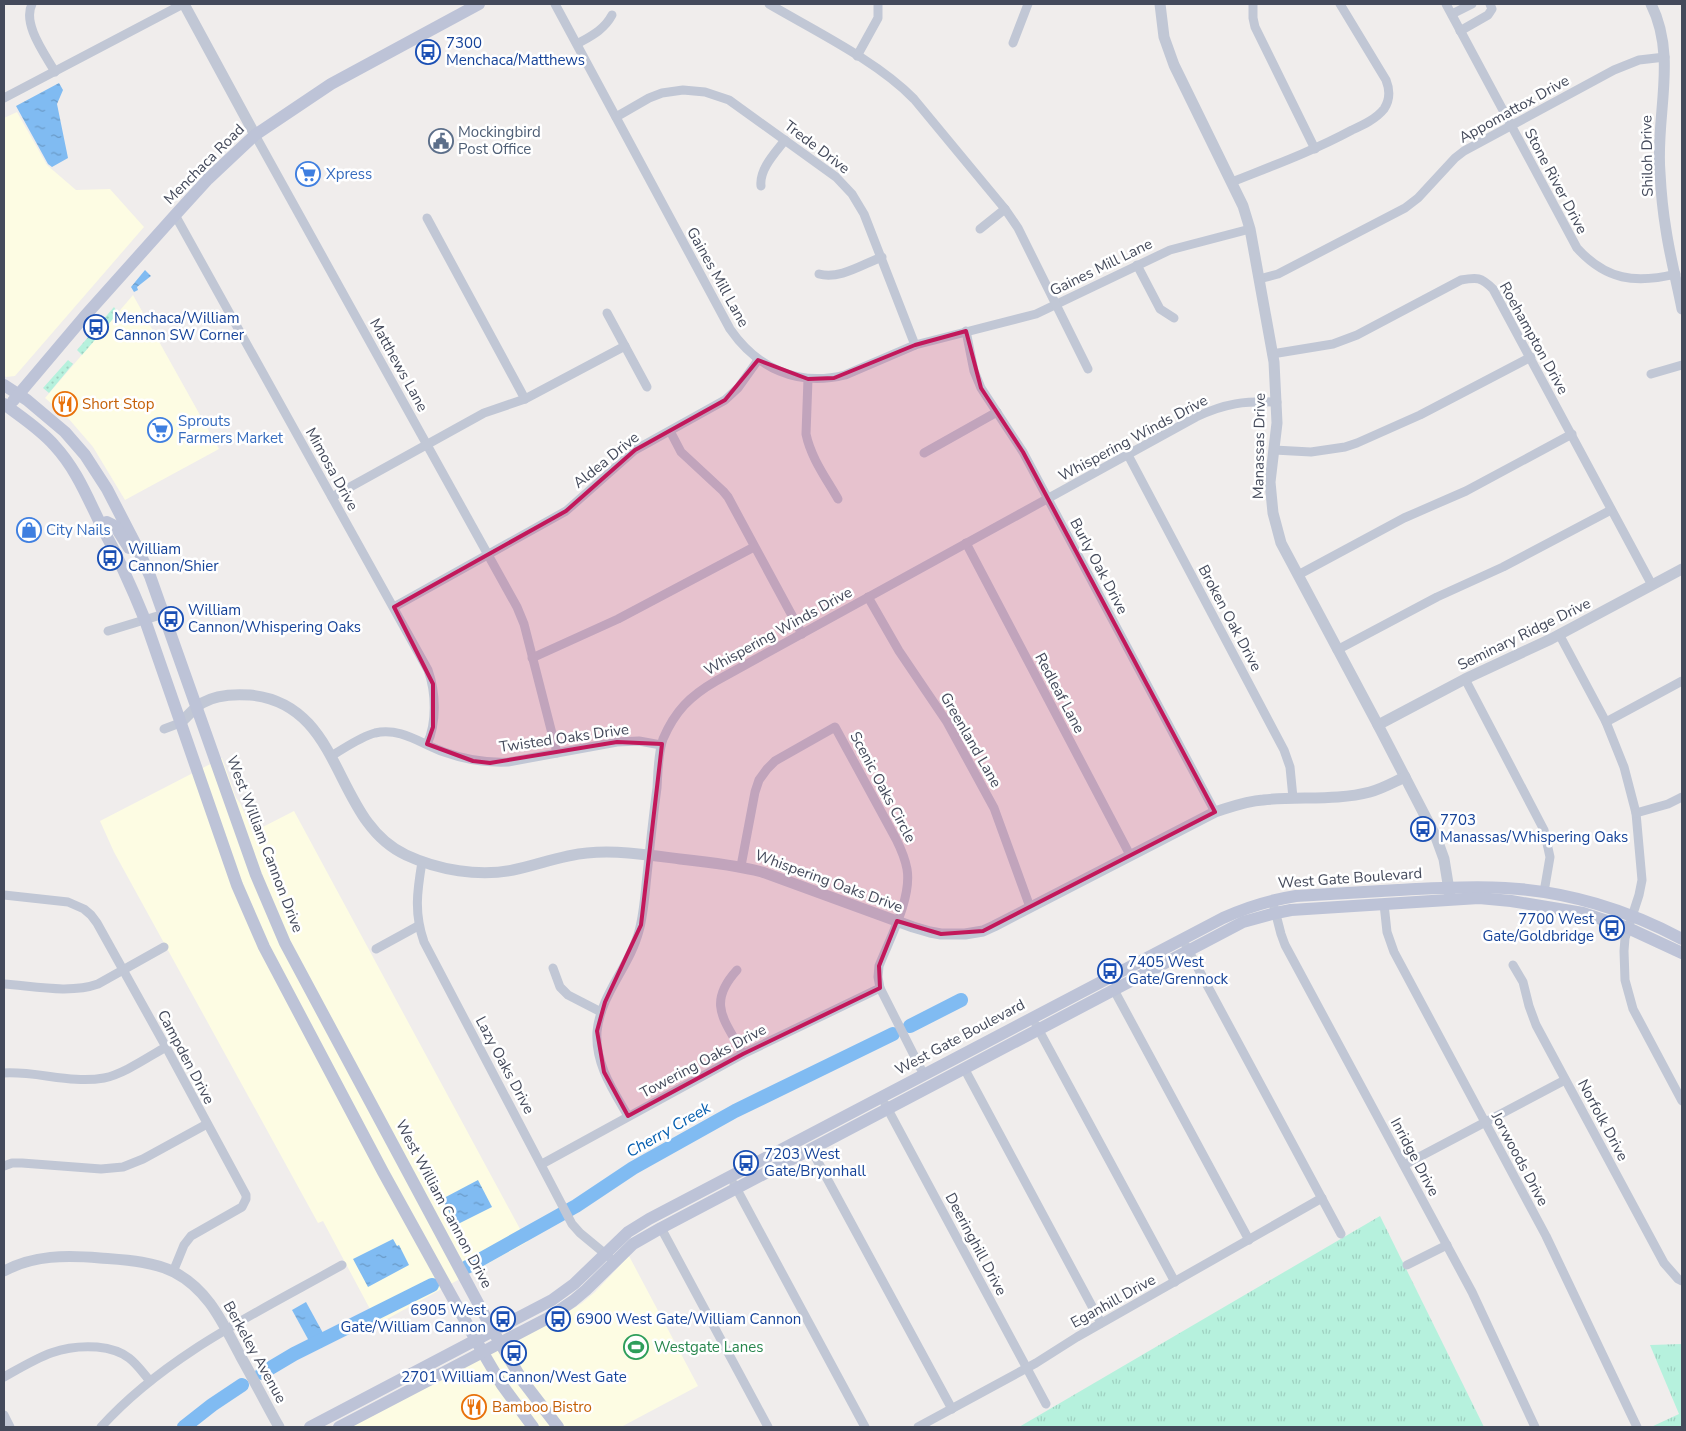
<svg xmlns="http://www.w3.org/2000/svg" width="1686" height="1431" font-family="'Nunito Sans',sans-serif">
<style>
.commercial{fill:#fdfce3}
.grass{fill:url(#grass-dots)}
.park{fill:url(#park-tufts)}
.water{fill:url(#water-ripples)}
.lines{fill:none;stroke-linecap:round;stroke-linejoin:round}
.river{stroke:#80bbf2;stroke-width:14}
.minor{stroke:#c1c7d5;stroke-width:9}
.tertiary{stroke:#c1c7d5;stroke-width:11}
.secondary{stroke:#bdc3d7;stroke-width:12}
.marked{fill:#c2185b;fill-opacity:0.2;stroke:#c2185b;stroke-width:4;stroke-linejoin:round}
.labels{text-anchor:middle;stroke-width:5;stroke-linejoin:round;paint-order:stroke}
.transit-label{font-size:15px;fill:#164399;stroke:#fff;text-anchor:start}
.street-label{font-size:15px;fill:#444a5b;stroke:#fff}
.service-label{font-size:15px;fill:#4e5e75;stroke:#fff;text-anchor:start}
.shop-label{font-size:15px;fill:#366cbe;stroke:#fff;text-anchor:start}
.food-label{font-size:15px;fill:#c56008;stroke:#fff;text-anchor:start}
.leisure-label{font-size:15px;fill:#27864d;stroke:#fff;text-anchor:start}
.water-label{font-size:16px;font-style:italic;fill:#025caf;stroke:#fff}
</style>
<defs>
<pattern id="grass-dots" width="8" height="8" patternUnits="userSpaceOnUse" patternTransform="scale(1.25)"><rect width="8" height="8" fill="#b6f1dd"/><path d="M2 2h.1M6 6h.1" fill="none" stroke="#9ed0c0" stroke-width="1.8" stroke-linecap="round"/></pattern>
<pattern id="park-tufts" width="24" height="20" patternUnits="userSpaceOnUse" patternTransform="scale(1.25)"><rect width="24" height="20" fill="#b6f1dd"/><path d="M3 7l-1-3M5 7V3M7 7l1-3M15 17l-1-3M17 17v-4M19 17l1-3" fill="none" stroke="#9ed0c0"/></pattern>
<pattern id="water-ripples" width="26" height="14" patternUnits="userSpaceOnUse" patternTransform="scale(1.25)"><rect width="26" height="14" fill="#80bbf2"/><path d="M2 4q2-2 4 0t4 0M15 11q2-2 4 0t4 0" fill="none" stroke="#6a9ac7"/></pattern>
</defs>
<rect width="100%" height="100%" fill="#f0edec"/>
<g class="commercial">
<path d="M17,112L47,165L76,190L110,189L144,227L15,376L6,377L4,375V118Z"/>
<path d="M133,295L219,449L125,500L93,447L68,418L45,398Z"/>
<path d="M222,758L236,798L240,803L253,832L294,811L527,1242L378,1324L323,1221L318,1223L114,852L100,821Z"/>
<path d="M629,1256L698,1386L621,1427H351L563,1315L582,1303L595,1292Z"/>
</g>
<g class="grass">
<path d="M114,307L118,313L82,355L77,350Z"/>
<path d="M68,360L73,364L49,393L43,388Z"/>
</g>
<g class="park">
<path d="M1380,1216L1484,1427H1019Z"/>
<path d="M1682,1344V1427H1651L1679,1414L1650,1345Z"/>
</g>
<g class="water">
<path d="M59,83L63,90L57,104L68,158L52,167L48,164L16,106Z"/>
<path d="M145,270L151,276L137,287L138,290L134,292L131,287Z"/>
<path d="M478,1180L492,1207L456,1225L442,1199Z"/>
<path d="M393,1239L397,1246L399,1245L409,1265L368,1287L353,1259Z"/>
<path d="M306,1302L323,1333L309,1341L292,1310Z"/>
</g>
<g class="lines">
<g class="river">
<path d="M910,1026L961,1000"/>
<path d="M467,1267L576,1206L633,1168L735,1111L893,1034"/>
<path d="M262,1373L294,1354L432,1285"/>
<path d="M184,1427L212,1405L242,1385"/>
</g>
<g class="minor">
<path d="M32,4C22,24 45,54 55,72"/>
<path d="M555,4L730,329C757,368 797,387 845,375L915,345L1036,314L1170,250L1250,229"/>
<path d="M769,4C815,31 877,61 914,99L1005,209L1018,228L1088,369"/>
<path d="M1253,4V18L1255,27L1315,149"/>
<path d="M1446,4L1577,248C1606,280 1635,284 1676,274"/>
<path d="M1452,14L1472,4"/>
<path d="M1460,31L1488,15L1492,9L1490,4"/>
<path d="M1013,43L1028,4"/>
<path d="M577,44C591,36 604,30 612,15"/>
<path d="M857,56L878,18V4"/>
<path d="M4,98L183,4"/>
<path d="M616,117L649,98L662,93L683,90L705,92L729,100L836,177L852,194L864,214L915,345"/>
<path d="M255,135L517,607L524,624L557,753"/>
<path d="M1232,182C1272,166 1313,151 1352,130C1363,125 1376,119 1384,109C1390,100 1390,90 1386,80L1340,4"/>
<path d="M761,186C759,169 776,152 785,140"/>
<path d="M175,215L428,670C436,692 437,723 427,744"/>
<path d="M427,218L525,399"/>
<path d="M980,229L1005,209"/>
<path d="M1137,265L1160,309L1174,318"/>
<path d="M819,274C839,280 863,264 882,257"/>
<path d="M1259,279L1278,274L1405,208L1418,198L1455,158L1464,151L1614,70L1639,60L1665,57"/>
<path d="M607,313L647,387"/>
<path d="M966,331L974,371L981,388L1023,452L1215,812"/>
<path d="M1272,354L1333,344L1357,335L1461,280C1477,277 1481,277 1493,289L1652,585"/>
<path d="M1651,374L1682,365"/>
<path d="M808,379L806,434C811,458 826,478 838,499"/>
<path d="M670,431L681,452L723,491L728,497L802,634"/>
<path d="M1274,450L1311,452L1345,447L1357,443L1420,415L1531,357"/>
<path d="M924,453L997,412"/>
<path d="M1128,455L1284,750L1290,767L1293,798"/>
<path d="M332,497L484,413L525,399L625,346"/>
<path d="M966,543L1130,855"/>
<path d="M1298,575L1404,518L1466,491L1572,434"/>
<path d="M868,597L899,651L947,722L994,808L1030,907"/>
<path d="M394,607L566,511L635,450L725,400L738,388L758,360"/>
<path d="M108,631L164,614"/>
<path d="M1559,634L1606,722L1624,767L1636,813L1642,880L1639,895L1625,938L1624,951L1625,980L1633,1009L1682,1101"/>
<path d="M1337,650L1437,597L1503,567L1611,510"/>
<path d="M532,658L618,619L754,547"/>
<path d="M1465,679L1544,830L1550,857L1544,892"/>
<path d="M1606,722L1682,681"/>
<path d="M164,729L180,723"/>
<path d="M331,756C345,748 360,737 375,733C401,727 421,744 444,752C466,760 485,763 508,762L617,742L639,741L661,745"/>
<path d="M1636,813L1668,804L1682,797"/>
<path d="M422,862C417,892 414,913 424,942L572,1224L580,1233L609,1257"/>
<path d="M741,866L755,792L759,780L767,769L775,761L835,727L896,839C901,849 905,858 907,869C912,898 890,938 879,966L878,977L880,988L924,1075"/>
<path d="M4,895L68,902L84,909L91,915L97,923L166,1047L246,1195V1199L242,1207L191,1236L184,1245L173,1272"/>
<path d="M1384,904L1387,932L1394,952L1546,1236L1637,1427"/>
<path d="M1274,907L1281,934L1285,945L1472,1292L1535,1427"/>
<path d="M1186,946L1341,1234"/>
<path d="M376,949L418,926"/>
<path d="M1513,965L1523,982L1529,1006L1536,1025L1664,1263L1678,1279L1682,1281"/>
<path d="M553,968L560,987L568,995L601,1012"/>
<path d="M737,970C706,1004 725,1020 743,1054"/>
<path d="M4,984C33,986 70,994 98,984L164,947"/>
<path d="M1114,990L1249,1240"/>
<path d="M1036,1025L1175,1282"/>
<path d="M964,1068L1101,1323"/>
<path d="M4,1073C37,1071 71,1084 104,1078C124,1074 148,1057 166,1047"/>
<path d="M885,1104L1046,1404"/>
<path d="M628,1116C613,1090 595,1064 597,1032C600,995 630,966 639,931C644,913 645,893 647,875C650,846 653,817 657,788C658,772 658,753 663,739C675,711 690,696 716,681L1196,417C1226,403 1244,401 1277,402"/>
<path d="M811,1149L952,1409"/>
<path d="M542,1164L743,1054L880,988"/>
<path d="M1404,1165L1565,1080"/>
<path d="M4,1166L12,1163H22L101,1169L123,1167L143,1159L207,1124"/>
<path d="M734,1184L865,1427"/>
<path d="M661,1228L768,1427"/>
<path d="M1407,1265L1447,1245"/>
<path d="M4,1377C36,1359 58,1344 97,1347C107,1348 120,1351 129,1358C137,1364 143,1373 150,1381"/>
<path d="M4,1415L10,1427"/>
<path d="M101,1427C166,1355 258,1312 342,1265"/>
<path d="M918,1427L1036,1363L1077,1337L1322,1198"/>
</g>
<g class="tertiary">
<path d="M184,4L255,135"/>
<path d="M1160,4L1164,37L1174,65L1243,206L1250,229L1274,362L1277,423L1270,482L1273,513L1281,543L1378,725L1436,837L1444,859L1450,896"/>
<path d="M1651,4C1678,58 1655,116 1660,173C1661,192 1663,212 1666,230C1670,257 1677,283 1682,309"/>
<path d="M180,723C187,717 194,708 202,703C215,695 235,694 250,695C345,704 332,821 406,855C438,870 479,877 513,870C538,865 562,855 587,853C618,850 649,855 680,859C708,862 735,865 762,872L913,927L930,932L941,934H965L983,931L994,926L1215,812C1231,807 1246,801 1263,800C1298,796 1336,801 1370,792C1382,789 1394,782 1405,777"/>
<path d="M1378,725L1465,679L1551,639L1682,569"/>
<path d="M4,1271C34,1255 66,1255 100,1258C125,1260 152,1261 174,1272C209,1290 223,1324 241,1357C254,1380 266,1404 279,1427"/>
</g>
<g class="secondary">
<path d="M4,385L27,400L65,432L85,455L107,489L137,547L150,576L256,875L285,943L493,1331L522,1380L558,1427"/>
<path d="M13,401L84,317L177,213L208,179L255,135L331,84L479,4"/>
<path d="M4,404C21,417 40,429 54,445C77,470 87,497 102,527C118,557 132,588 145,620L237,885L264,947L383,1172L482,1351L502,1385L533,1427"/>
<path d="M101,524L107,522L115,526L129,548"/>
<path d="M310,1427L552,1300L574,1284L628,1232L649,1219L1223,918C1247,907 1270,900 1296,896C1330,894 1364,892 1398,890C1434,888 1469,886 1505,888C1566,891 1628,910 1682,939"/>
<path d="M339,1427L548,1318L573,1301L586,1290L633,1244L661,1228L1243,922L1276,913L1291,910L1479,898L1511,901L1583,913L1628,928L1682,953"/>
</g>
</g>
<path class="marked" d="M966,331L981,388L1023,452L1215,812L983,931L941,934L897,921L879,966L880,988L743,1054L628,1116L604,1072L597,1031L605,1002L641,925L662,744L617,742L490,763L473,761L427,744L433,727V684L394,607L566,511L635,450L725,400L758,360L808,379L834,378L915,345Z"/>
<defs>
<symbol id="bus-ring" viewBox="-11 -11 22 22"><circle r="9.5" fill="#fff" stroke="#1a4fb4" stroke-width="1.5"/><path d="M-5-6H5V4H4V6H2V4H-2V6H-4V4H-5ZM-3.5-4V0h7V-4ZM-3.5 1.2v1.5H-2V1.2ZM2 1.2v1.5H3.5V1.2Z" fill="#1a4fb4"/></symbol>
<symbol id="civic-ring" viewBox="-11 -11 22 22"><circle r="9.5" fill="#fff" stroke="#5c6f8a" stroke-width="1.5"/><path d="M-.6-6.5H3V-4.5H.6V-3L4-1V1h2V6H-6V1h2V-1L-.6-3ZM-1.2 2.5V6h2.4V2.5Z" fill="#5c6f8a"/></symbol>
<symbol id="supermarket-ring" viewBox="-11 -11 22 22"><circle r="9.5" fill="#fff" stroke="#3f7fe0" stroke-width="1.5"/><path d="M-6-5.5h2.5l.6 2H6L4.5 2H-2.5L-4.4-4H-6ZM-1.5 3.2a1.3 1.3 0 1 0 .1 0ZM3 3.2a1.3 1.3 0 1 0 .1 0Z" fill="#3f7fe0"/></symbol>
<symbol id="restaurant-ring" viewBox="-11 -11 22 22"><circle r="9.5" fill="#fff" stroke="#e8710a" stroke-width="1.5"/><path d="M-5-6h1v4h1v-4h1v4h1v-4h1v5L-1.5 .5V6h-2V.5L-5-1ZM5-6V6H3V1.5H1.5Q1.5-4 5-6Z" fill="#e8710a"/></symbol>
<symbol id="shop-ring" viewBox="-11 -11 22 22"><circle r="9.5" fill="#fff" stroke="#3f7fe0" stroke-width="1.5"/><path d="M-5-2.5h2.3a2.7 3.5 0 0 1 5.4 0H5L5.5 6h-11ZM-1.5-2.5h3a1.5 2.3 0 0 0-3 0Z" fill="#3f7fe0"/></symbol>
<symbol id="stadium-ring" viewBox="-11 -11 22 22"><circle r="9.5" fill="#fff" stroke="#2e9e5b" stroke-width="1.5"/><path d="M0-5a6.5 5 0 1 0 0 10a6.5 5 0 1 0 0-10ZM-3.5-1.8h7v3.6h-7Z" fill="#2e9e5b"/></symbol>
</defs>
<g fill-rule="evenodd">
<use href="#bus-ring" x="414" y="38" width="28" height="28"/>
<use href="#civic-ring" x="427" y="127" width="28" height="28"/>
<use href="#supermarket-ring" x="294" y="160" width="28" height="28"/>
<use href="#bus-ring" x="82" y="313" width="28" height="28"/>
<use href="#restaurant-ring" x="51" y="390" width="28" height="28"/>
<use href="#supermarket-ring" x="146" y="416" width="28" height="28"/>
<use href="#shop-ring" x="15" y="516" width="28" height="28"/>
<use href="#bus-ring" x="96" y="544" width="28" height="28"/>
<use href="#bus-ring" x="157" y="605" width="28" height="28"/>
<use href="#bus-ring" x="1409" y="815" width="28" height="28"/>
<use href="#bus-ring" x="1598" y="914" width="28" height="28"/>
<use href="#bus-ring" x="1096" y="957" width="28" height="28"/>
<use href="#bus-ring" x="732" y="1149" width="28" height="28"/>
<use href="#bus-ring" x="489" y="1305" width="28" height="28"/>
<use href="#bus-ring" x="544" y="1305" width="28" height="28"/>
<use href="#stadium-ring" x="622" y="1333" width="28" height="28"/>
<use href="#bus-ring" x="500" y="1339" width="28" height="28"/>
<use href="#restaurant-ring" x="460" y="1393" width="28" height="28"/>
</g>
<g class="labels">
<g class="transit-label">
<text x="446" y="48">7300<tspan x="446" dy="17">Menchaca/Matthews</tspan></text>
<text x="114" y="323">Menchaca/William<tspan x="114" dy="17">Cannon SW Corner</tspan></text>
<text x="128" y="554">William<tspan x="128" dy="17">Cannon/Shier</tspan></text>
<text x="188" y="615">William<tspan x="188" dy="17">Cannon/Whispering Oaks</tspan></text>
<text x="1440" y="825">7703<tspan x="1440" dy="17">Manassas/Whispering Oaks</tspan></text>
<text x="1594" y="924" text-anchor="end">7700 West<tspan x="1594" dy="17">Gate/Goldbridge</tspan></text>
<text x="1128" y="967">7405 West<tspan x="1128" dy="17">Gate/Grennock</tspan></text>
<text x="764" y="1159">7203 West<tspan x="764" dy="17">Gate/Bryonhall</tspan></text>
<text x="486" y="1315" text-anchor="end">6905 West<tspan x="486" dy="17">Gate/William Cannon</tspan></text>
<text x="576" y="1324">6900 West Gate/William Cannon</text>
<text x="514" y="1382" text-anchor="middle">2701 William Cannon/West Gate</text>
</g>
<g class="street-label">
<text transform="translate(1514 109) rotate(-29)" y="5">Appomattox Drive</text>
<text transform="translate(817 147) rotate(37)" y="5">Trede Drive</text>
<text transform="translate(1647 156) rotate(-91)" y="5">Shiloh Drive</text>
<text transform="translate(204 164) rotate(-45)" y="5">Menchaca Road</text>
<text transform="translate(1556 181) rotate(62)" y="5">Stone River Drive</text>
<text transform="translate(1101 267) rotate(-26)" y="5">Gaines Mill Lane</text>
<text transform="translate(718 277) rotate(61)" y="5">Gaines Mill Lane</text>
<text transform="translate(1534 338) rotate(61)" y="5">Roehampton Drive</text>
<text transform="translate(399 365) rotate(61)" y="5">Matthews Lane</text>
<text transform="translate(1133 438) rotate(-28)" y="5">Whispering Winds Drive</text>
<text transform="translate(1259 446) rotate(-89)" y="5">Manassas Drive</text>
<text transform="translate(606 460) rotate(-39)" y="5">Aldea Drive</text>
<text transform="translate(332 469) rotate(61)" y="5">Mimosa Drive</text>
<text transform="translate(1099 566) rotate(62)" y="5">Burly Oak Drive</text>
<text transform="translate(1230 618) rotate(62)" y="5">Broken Oak Drive</text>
<text transform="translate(778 631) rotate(-29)" y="5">Whispering Winds Drive</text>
<text transform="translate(1524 634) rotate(-26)" y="5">Seminary Ridge Drive</text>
<text transform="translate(1060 693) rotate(62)" y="5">Redleaf Lane</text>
<text transform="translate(564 738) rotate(-8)" y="5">Twisted Oaks Drive</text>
<text transform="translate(971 740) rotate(60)" y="5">Greenland Lane</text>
<text transform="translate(883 787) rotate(62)" y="5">Scenic Oaks Circle</text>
<text transform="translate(265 844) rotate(69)" y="5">West William Cannon Drive</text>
<text transform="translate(1350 878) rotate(-4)" y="5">West Gate Boulevard</text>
<text transform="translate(829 881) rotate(20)" y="5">Whispering Oaks Drive</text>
<text transform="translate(960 1037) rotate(-28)" y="5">West Gate Boulevard</text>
<text transform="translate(186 1057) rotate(62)" y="5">Campden Drive</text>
<text transform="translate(703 1061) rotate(-28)" y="5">Towering Oaks Drive</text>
<text transform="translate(505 1065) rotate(62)" y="5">Lazy Oaks Drive</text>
<text transform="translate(1603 1120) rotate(62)" y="5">Norfolk Drive</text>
<text transform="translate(1415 1157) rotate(62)" y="5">Inridge Drive</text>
<text transform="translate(1520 1159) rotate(62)" y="5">Jorwoods Drive</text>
<text transform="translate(444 1204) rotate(62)" y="5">West William Cannon Drive</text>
<text transform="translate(976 1244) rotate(62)" y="5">Deeringhill Drive</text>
<text transform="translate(1113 1301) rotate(-29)" y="5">Eganhill Drive</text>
<text transform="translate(255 1352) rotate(61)" y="5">Berkeley Avenue</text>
</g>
<g class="service-label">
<text x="458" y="137">Mockingbird<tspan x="458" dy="17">Post Office</tspan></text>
</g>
<g class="shop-label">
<text x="326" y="179">Xpress</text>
<text x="178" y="426">Sprouts<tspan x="178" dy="17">Farmers Market</tspan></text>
<text x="46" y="535">City Nails</text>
</g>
<g class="food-label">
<text x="82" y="409">Short Stop</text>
<text x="492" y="1412">Bamboo Bistro</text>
</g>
<g class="leisure-label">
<text x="654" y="1352">Westgate Lanes</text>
</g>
<g class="water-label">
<text transform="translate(668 1129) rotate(-30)" y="6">Cherry Creek</text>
</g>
</g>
<rect width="1686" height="1431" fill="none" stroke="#444a5b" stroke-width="10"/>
</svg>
